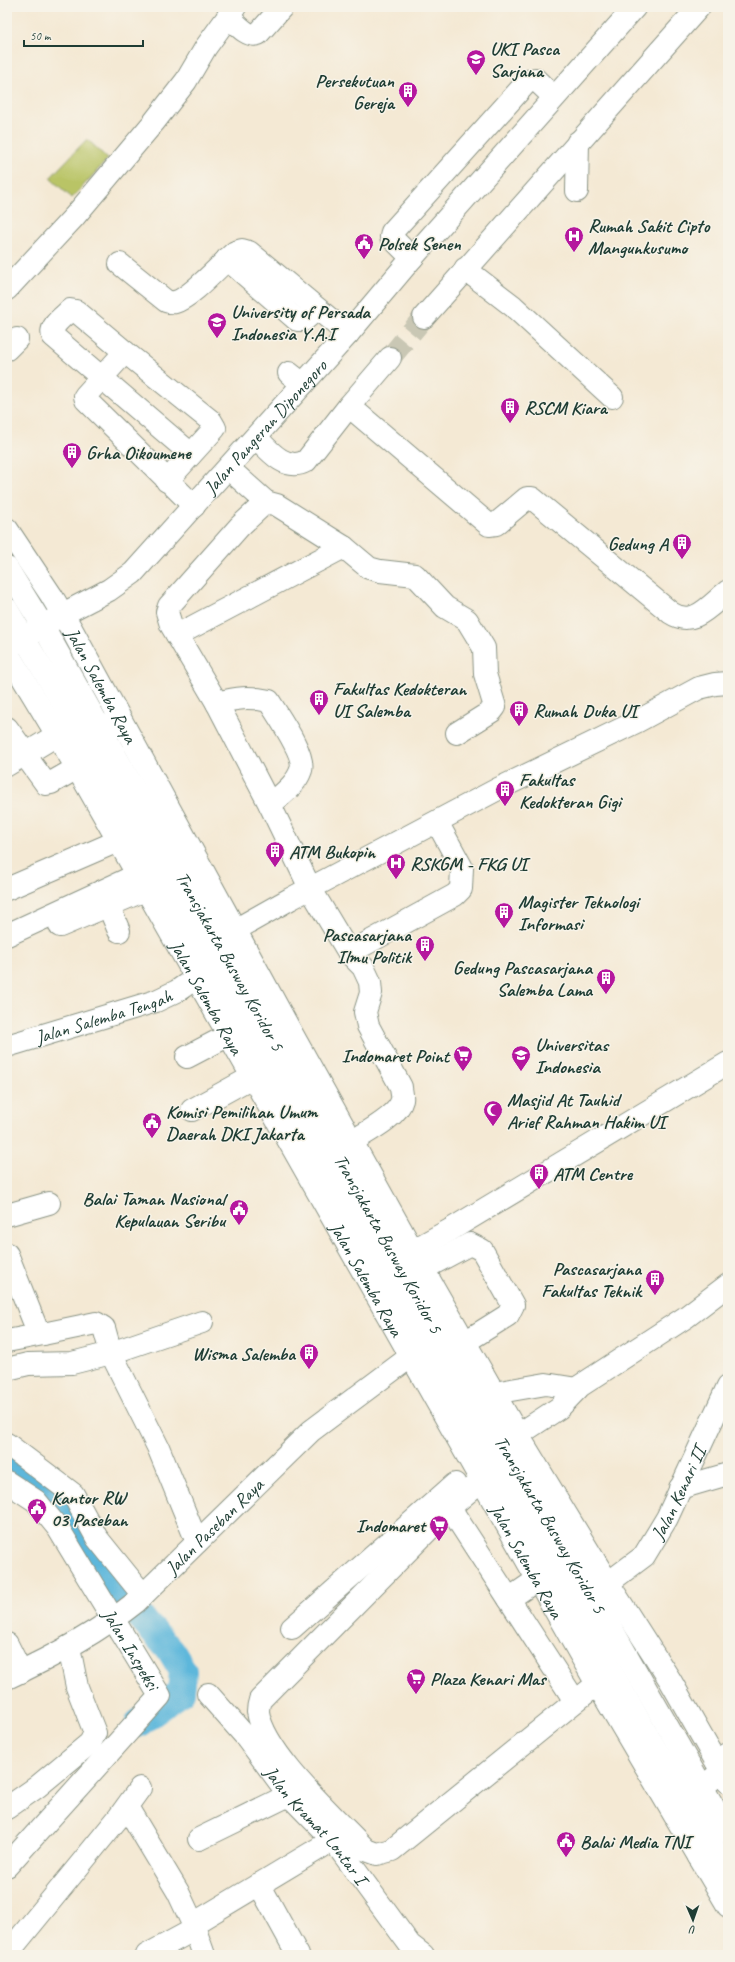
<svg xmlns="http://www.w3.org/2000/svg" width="735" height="1962" font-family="Caveat,sans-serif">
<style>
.green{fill:#b9c466;stroke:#6c804d}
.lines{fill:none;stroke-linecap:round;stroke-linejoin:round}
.river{stroke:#5db7db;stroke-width:28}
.minor-tunnel{stroke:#c9c7b4;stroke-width:22;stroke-dasharray:22 11;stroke-linecap:butt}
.minor-casing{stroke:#8a9384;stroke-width:24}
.major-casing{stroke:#8a9384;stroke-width:24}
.minor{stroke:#fff;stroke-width:22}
.major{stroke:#fff;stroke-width:22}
.labels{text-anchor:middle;stroke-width:3;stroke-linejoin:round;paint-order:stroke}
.poi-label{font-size:19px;font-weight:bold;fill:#1f3d34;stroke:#f7f3e8;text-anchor:start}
.street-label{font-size:19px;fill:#1f3d34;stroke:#f7f3e8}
</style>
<rect width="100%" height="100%" fill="#f7f3e8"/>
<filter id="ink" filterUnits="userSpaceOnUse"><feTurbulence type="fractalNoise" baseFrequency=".025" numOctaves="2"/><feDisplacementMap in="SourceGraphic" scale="8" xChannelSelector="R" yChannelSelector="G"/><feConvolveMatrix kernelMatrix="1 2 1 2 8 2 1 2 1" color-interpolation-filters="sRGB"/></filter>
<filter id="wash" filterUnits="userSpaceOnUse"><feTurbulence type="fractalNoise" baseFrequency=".012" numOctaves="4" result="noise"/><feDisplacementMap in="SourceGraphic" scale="16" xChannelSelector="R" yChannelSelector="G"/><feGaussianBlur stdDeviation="0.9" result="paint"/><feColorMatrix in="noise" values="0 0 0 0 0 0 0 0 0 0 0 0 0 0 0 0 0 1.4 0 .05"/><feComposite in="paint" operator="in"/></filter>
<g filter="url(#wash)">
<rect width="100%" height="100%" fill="#f4e9d4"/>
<path class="green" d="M87,139L108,159L72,198L50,178Z"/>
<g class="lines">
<path class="river" d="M7,1467L56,1502L103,1577L171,1651L183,1671L181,1692L139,1723"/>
</g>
</g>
<g filter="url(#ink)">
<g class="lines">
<path class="minor-tunnel" d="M390,358L424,317"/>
<defs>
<g id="minor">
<path d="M228,16C236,23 247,38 258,34L282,7"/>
<path d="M577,191L578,142"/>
<path d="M412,258L391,237L392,232L528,81L535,79L554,97"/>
<path d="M227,259L297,320H304L317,309"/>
<path d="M120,264L166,301C169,302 172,303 175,302C191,298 221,264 235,252L242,250L249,252L348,334"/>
<path d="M465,269L513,306L612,397"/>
<path d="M7,289L74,217L154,122L186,81L206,47L235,7"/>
<path d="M424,317L699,7"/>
<path d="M7,349L17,339"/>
<path d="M125,352L211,421L215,428L167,481"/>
<path d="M289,373L303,384"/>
<path d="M349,406L489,525L496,524L527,498H532L671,613C694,628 710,605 728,591"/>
<path d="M256,437C269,451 286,472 306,461L349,406L390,358"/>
<path d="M191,454L53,336C49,326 63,317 70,310L76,311L125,352L85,396L86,400L194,506"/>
<path d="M228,468L266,502"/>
<path id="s1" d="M7,568L43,626L462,1374L554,1528L728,1832"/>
<path d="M7,609L84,739L392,1291L461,1406L648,1736L728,1871"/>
<path d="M177,635L344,547"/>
<path d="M217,703C237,698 249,696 269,701C278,716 306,755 301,770C296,785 281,795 270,805"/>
<path d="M7,728L20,746"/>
<path d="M25,755L46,784L51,783L77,768"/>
<path d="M7,765L57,735"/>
<path d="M7,889L118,841"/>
<path d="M114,903L111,912L119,931"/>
<path d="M60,926L145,890"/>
<path d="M235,930L290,899L498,789L638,721L699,688L715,684L728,683"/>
<path d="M7,935L137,875"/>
<path d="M349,953L455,895L461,889L462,868L437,822"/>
<path d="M187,1057L229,1035"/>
<path d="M192,1110L252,1077"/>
<path d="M351,1142C365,1133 398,1117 402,1100C403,1096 401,1091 401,1087L368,1026L365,1012L371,993L370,982L363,967L349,953L310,888L270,805L217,703L171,625L167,612L169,606L240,526L266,502L277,505L344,547L369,568L380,571L415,575L445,607L467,620L484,648L485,674L495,707L492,711L457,733"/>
<path d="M7,1215L49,1203"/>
<path d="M412,1251L450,1230L728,1063"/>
<path d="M7,1254L38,1332L43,1334L96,1323L104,1328L111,1353L158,1447L197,1542"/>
<path d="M423,1269L470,1244L482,1250L513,1305L508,1315L465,1342"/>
<path d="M7,1341L43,1334"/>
<path d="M7,1369L28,1364L72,1363L111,1353L202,1322"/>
<path d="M494,1393L546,1384L577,1389"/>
<path d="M518,1435L559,1408L580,1386L686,1317L728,1285"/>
<path d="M7,1444L73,1494L97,1538L143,1595"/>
<path d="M482,1480L454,1504L260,1700C259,1703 258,1708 258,1712C264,1754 336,1818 366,1850L377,1854L392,1850L597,1684"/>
<path id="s2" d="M7,1482L36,1501L58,1528L160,1696L7,1866"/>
<path d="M680,1488L728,1474"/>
<path d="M450,1508L575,1701"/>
<path id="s3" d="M608,1583L644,1556L667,1518L728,1386"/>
<path d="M509,1599L538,1579"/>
<path d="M292,1628L455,1484"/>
<path d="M7,1644L21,1672"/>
<path id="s4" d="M208,1694L247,1738L289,1795L333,1840L410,1945L423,1955"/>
<path d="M716,1761L728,1754"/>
<path d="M127,1807L178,1892L193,1924L204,1955"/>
<path d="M7,1808L37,1787L90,1743L95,1733L77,1687L69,1647"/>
<path d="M199,1839L289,1795"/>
<path d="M259,1884L298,1955"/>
<path d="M193,1924L333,1840"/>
<path d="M7,1954L119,1817L140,1788"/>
<path d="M147,1955L195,1929"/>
</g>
<g id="major">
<path id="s5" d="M7,529L51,595L72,630L291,1032L423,1269L518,1435L608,1583L670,1680L728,1782"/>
<path id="s6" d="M7,648L63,614L109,590L133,573L348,334L412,258L635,7"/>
<path id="s7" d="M7,652L77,768L597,1684L728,1906"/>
<path d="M73,762C81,738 97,717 125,728"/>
<path id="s8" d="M7,1046L156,1001L177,991L196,978"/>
<path id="s9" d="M7,1678C53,1657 97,1633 136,1602L311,1431L410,1357"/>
<path d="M662,1792C687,1796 704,1789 721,1771"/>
<path d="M699,1857L703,1829L711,1823L728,1817"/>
</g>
</defs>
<use href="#minor" class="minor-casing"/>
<use href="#major" class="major-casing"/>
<use href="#minor" class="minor"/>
<use href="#major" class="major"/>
</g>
</g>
<defs>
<symbol id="university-pin" viewBox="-11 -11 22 30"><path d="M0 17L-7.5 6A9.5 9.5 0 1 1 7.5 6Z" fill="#b5179e" stroke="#f7f3e8"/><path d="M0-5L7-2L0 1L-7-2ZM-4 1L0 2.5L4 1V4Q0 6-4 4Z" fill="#fff"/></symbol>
<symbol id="building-pin" viewBox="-11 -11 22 30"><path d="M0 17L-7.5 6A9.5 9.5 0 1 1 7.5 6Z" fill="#b5179e" stroke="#f7f3e8"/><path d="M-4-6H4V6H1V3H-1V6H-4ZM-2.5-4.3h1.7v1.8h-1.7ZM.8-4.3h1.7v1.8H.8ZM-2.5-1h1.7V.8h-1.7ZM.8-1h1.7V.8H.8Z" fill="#fff"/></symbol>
<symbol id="hospital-pin" viewBox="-11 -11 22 30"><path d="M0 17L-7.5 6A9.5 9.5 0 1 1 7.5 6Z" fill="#b5179e" stroke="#f7f3e8"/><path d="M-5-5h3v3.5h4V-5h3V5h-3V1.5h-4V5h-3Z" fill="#fff"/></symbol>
<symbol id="civic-pin" viewBox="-11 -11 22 30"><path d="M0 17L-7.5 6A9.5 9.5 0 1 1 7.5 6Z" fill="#b5179e" stroke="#f7f3e8"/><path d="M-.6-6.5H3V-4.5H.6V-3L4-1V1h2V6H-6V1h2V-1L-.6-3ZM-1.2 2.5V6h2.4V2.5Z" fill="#fff"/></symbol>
<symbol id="supermarket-pin" viewBox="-11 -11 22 30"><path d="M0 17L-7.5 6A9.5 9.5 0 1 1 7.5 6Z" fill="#b5179e" stroke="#f7f3e8"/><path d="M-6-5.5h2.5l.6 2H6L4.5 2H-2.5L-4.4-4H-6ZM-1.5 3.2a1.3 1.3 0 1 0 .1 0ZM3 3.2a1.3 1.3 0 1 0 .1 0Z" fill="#fff"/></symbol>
<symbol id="mosque-pin" viewBox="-11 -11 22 30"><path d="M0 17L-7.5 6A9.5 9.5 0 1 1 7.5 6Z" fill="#b5179e" stroke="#f7f3e8"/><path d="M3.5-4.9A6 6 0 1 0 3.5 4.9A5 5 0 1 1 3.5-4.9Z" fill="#fff"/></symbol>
</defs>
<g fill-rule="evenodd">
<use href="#university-pin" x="465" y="48" width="22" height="30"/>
<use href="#building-pin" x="397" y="80" width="22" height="30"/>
<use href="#hospital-pin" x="563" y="225" width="22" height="30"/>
<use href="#civic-pin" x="353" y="232" width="22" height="30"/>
<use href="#university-pin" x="206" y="311" width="22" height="30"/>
<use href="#building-pin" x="499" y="396" width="22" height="30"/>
<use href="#building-pin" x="61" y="441" width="22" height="30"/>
<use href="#building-pin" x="671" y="532" width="22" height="30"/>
<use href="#building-pin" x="308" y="688" width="22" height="30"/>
<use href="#building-pin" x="508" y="699" width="22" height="30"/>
<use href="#building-pin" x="494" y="779" width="22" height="30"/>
<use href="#building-pin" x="264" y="840" width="22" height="30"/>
<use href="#hospital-pin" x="385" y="852" width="22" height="30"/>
<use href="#building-pin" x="493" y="901" width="22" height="30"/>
<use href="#building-pin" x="414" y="934" width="22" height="30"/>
<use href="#building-pin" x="595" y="967" width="22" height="30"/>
<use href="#supermarket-pin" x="452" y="1044" width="22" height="30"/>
<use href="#university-pin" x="510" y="1044" width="22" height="30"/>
<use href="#mosque-pin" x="482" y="1099" width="22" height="30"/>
<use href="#civic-pin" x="141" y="1111" width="22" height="30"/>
<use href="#building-pin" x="528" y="1162" width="22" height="30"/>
<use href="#civic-pin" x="228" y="1198" width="22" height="30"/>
<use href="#building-pin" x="644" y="1268" width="22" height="30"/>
<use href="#building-pin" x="298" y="1342" width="22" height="30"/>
<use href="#civic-pin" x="26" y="1497" width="22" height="30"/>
<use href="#supermarket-pin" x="428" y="1514" width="22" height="30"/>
<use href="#supermarket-pin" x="405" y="1667" width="22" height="30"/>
<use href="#civic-pin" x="555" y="1830" width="22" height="30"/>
</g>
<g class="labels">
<g class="poi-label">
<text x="490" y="55">UKI Pasca<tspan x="490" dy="22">Sarjana</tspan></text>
<text x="394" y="87" text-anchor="end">Persekutuan<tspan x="394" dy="22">Gereja</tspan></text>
<text x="588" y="232">Rumah Sakit Cipto<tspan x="588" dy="22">Mangunkusumo</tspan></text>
<text x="378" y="250">Polsek Senen</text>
<text x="231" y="318">University of Persada<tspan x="231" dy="22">Indonesia Y.A.I</tspan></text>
<text x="524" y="414">RSCM Kiara</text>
<text x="86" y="459">Grha Oikoumene</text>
<text x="668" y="550" text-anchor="end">Gedung A</text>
<text x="333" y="695">Fakultas Kedokteran<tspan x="333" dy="22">UI Salemba</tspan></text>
<text x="533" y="717">Rumah Duka UI</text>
<text x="519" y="786">Fakultas<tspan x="519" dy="22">Kedokteran Gigi</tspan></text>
<text x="289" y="858">ATM Bukopin</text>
<text x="410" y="870">RSKGM - FKG UI</text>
<text x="518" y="908">Magister Teknologi<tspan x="518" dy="22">Informasi</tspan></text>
<text x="411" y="941" text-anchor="end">Pascasarjana<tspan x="411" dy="22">Ilmu Politik</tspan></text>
<text x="592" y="974" text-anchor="end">Gedung Pascasarjana<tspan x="592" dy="22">Salemba Lama</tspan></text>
<text x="535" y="1051">Universitas<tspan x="535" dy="22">Indonesia</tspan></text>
<text x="449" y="1062" text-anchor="end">Indomaret Point</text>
<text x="507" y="1106">Masjid At Tauhid<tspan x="507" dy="22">Arief Rahman Hakim UI</tspan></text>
<text x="166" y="1118">Komisi Pemilihan Umum<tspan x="166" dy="22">Daerah DKI Jakarta</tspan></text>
<text x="553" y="1180">ATM Centre</text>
<text x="225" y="1205" text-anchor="end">Balai Taman Nasional<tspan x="225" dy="22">Kepulauan Seribu</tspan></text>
<text x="641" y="1275" text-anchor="end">Pascasarjana<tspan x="641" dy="22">Fakultas Teknik</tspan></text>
<text x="295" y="1360" text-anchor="end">Wisma Salemba</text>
<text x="51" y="1504">Kantor RW<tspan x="51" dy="22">03 Paseban</tspan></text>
<text x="425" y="1532" text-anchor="end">Indomaret</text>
<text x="430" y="1685">Plaza Kenari Mas</text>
<text x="580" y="1848">Balai Media TNI</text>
</g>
<g class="street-label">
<text dy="7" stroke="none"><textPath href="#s6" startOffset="344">Jalan Pangeran Diponegoro</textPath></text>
<text dy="7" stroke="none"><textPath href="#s5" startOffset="183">Jalan Salemba Raya</textPath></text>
<text dy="7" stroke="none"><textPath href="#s1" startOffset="452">Transjakarta Busway Koridor 5</textPath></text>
<text dy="7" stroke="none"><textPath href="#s7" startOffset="399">Jalan Salemba Raya</textPath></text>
<text dy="7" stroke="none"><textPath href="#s8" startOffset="101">Jalan Salemba Tengah</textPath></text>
<text dy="7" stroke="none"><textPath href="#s1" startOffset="776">Transjakarta Busway Koridor 5</textPath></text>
<text dy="7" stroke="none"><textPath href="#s7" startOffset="723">Jalan Salemba Raya</textPath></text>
<text dy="7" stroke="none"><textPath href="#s3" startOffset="117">Jalan Kenari II</textPath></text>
<text dy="7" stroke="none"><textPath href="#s1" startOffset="1100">Transjakarta Busway Koridor 5</textPath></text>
<text dy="7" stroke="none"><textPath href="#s9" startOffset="259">Jalan Paseban Raya</textPath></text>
<text dy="7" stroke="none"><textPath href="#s7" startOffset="1047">Jalan Salemba Raya</textPath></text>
<text dy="7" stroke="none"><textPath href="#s2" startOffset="211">Jalan Inspeksi</textPath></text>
<text dy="7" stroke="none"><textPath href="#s4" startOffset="170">Jalan Kramat Lontar I</textPath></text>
</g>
</g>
<rect width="735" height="1962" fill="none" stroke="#f7f3e8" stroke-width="24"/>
<g transform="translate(693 1920) rotate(178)" stroke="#f7f3e8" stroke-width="3" paint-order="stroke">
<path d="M0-3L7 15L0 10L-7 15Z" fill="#1f3d34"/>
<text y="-6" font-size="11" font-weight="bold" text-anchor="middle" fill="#1f3d34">U</text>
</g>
<path d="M24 40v6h119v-6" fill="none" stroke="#1f3d34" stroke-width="2"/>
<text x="30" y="40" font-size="12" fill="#1f3d34" stroke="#f7f3e8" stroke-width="3" paint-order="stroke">50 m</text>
</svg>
